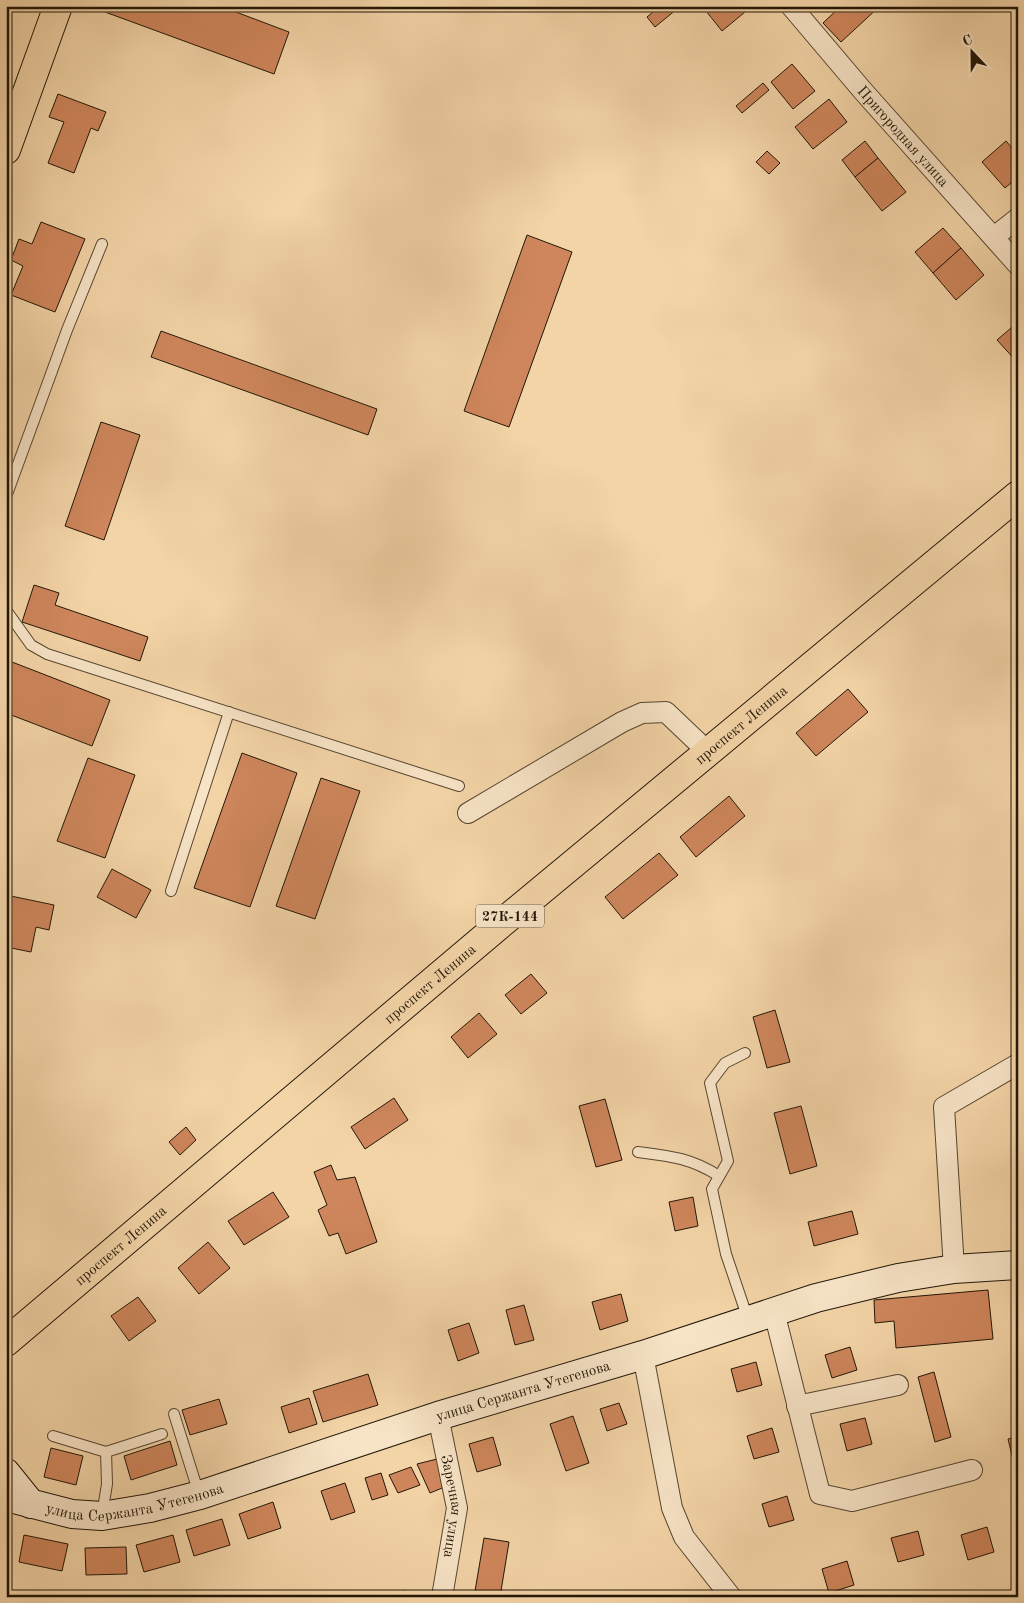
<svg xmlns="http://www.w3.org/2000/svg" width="1024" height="1603" font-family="'Old Standard TT',serif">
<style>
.building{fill:#cf865c;stroke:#221708}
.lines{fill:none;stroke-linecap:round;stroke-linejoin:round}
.lane-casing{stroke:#564630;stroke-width:12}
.street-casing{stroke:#564630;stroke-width:22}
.secondary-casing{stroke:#221708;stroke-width:30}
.primary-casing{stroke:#221708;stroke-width:30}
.lane{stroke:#f7e3c6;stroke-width:10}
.street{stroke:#f7e3c6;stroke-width:20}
.secondary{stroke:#f7e3c6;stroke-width:28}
.primary{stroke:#f3d4a7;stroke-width:28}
.labels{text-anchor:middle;stroke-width:4;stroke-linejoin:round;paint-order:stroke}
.shield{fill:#f7e3c6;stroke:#625441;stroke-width:1}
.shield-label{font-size:14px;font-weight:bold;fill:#221708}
.street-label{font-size:15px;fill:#221708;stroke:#f7e3c6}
</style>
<rect width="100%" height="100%" fill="#f3d4a7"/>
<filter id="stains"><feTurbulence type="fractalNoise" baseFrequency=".004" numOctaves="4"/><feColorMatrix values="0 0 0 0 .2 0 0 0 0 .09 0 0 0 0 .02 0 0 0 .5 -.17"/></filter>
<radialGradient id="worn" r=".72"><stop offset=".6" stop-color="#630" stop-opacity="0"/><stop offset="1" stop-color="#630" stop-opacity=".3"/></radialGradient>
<g class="building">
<path d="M107,6H220L289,32L274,74L105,12Z"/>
<path d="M660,6H675L677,9L655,27L647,17Z"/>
<path d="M712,6H740L745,12L722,31L706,11Z"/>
<path d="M841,6H880L841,42L823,23Z"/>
<path d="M792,64L815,91L793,109L771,82Z"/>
<path d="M763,83L769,90L742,113L736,106Z"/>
<path d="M58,94L106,112L98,131L91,128L74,173L48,163L64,122L49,117Z"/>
<path d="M829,99L847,122L813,149L795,127Z"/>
<path d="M865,141L878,158L855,177L842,160Z"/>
<path d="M1006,141L1018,155V177L1005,188L982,162Z"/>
<path d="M767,151L780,163L769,174L756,162Z"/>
<path d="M878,158L906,192L882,211L855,177Z"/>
<path d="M41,222L85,239L55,312L11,295L23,266L11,260L19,239L32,244Z"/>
<path d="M943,228L961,248L933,273L915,252Z"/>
<path d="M527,235L572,252L509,427L464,411Z"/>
<path d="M961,248L984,275L956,300L933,273Z"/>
<path d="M1018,322V363L997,340Z"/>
<path d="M161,331L377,409L368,435L151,357Z"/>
<path d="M101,422L140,435L104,540L65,526Z"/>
<path d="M34,585L59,593L55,605L148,637L140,661L22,622Z"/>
<path d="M12,662L110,700L92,746L6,713V676Z"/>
<path d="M848,689L868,712L816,756L796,733Z"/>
<path d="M242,753L297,773L250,907L194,888Z"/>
<path d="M88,758L135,775L105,858L57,841Z"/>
<path d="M321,778L360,791L315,919L276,906Z"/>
<path d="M729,796L745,816L696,857L680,837Z"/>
<path d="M659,853L678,875L623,919L605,897Z"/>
<path d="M112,869L151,890L136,918L97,897Z"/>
<path d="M6,895L54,905L49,930L36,927L31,952L6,947Z"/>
<path d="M531,974L547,993L521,1014L505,995Z"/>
<path d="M775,1010L790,1062L767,1068L753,1017Z"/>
<path d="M479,1013L497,1034L468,1058L451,1037Z"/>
<path d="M394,1098L408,1120L365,1149L351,1127Z"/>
<path d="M605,1099L622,1160L596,1167L579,1106Z"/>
<path d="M801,1106L817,1166L790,1174L774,1113Z"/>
<path d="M186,1127L196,1140L180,1155L169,1142Z"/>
<path d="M331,1165L337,1180L355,1177L377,1242L346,1254L338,1233L329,1236L318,1210L327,1205L314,1172Z"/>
<path d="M273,1192L289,1217L244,1245L228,1221Z"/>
<path d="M693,1197L698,1226L675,1231L669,1202Z"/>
<path d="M852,1211L858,1234L814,1246L808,1222Z"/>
<path d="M208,1242L230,1268L199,1294L178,1268Z"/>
<path d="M988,1290L993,1339L896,1348L894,1321L875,1323L874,1300Z"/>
<path d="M621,1294L628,1321L600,1330L592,1302Z"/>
<path d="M138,1297L156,1321L129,1341L111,1316Z"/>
<path d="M524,1305L534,1340L515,1345L506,1310Z"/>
<path d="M469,1323L479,1353L458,1361L448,1330Z"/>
<path d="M850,1347L857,1370L832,1378L825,1355Z"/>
<path d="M756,1362L762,1385L737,1392L731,1369Z"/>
<path d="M934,1372L951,1437L935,1442L918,1377Z"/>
<path d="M368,1374L378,1405L323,1422L313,1391Z"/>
<path d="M309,1398L317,1424L289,1433L281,1407Z"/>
<path d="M219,1399L227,1424L190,1435L182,1410Z"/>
<path d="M619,1403L627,1424L607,1431L600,1409Z"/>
<path d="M573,1416L589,1463L566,1471L550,1424Z"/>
<path d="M865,1418L872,1444L847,1451L840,1424Z"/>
<path d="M772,1428L779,1452L754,1459L747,1436Z"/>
<path d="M493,1437L501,1465L477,1472L469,1444Z"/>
<path d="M1018,1437V1467L1015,1468L1008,1439Z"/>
<path d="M170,1441L177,1465L131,1480L124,1456Z"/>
<path d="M51,1448L83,1456L76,1485L44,1477Z"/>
<path d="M437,1459L447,1486L430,1493L417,1464Z"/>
<path d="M411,1467L420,1485L398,1493L389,1475Z"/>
<path d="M381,1473L388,1495L372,1500L365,1478Z"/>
<path d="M345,1483L355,1512L331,1520L321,1491Z"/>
<path d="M787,1496L794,1520L769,1527L762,1504Z"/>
<path d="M273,1502L281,1528L248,1539L239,1514Z"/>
<path d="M222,1519L230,1545L194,1556L186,1530Z"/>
<path d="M987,1527L994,1552L968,1560L961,1535Z"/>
<path d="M918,1531L924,1555L898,1562L891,1538Z"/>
<path d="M24,1535L68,1544L62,1571L19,1562Z"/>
<path d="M173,1535L180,1562L144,1572L136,1545Z"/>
<path d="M484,1538L509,1542L500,1597H474Z"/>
<path d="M126,1547L127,1574L86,1575L85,1548Z"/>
<path d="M847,1561L854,1585L829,1593L822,1569Z"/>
<path d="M403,1591L424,1594V1597H402Z"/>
</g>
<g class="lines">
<defs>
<g id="lane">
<path d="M6,497L67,330L102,244"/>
<path d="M6,610L31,645L47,654L459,786"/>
<path d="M171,891L229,712"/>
<path d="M745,1053L725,1063L710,1083L728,1161L712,1189L726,1254L748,1319"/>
<path d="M638,1152C670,1156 691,1158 719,1176"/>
<path d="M174,1414L199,1494"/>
<path d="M53,1436L106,1452"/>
<path d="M102,1515L107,1484L106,1452L162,1434"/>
</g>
<g id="street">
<path id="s1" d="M791,6L863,91L1018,265"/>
<path d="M994,237L1018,218"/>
<path d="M468,813L622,722L642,713L666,712L708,752"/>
<path d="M954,1269L944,1107L1018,1064"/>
<path d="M774,1312L820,1494L852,1501L972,1470"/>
<path d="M643,1355L672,1508L684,1537L731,1597"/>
<path d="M797,1406L898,1385"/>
<path id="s2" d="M438,1416L457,1508L442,1597"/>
</g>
<g id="secondary">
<path d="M6,1473L31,1504"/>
<path id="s3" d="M6,1497L72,1514L102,1516L150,1508L200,1495L438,1416L643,1355L816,1298L898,1278L954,1269L1018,1265"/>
</g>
<g id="primary">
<path d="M6,150L58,6"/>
<path id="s4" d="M6,1342L497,927L1018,495"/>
</g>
</defs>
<use href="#lane" class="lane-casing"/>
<use href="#street" class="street-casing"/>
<use href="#secondary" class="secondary-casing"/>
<use href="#primary" class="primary-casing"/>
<use href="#lane" class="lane"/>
<use href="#street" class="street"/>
<use href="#secondary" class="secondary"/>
<use href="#primary" class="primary"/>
</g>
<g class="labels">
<rect class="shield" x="476" y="904.5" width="68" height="23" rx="4"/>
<g class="shield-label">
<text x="510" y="921">27К-144</text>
</g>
<g class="street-label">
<text dy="5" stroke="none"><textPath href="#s1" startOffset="172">Пригородная улица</textPath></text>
<text dy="5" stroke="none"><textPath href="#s4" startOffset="960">проспект Ленина</textPath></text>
<text dy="5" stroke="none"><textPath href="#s4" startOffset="555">проспект Ленина</textPath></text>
<text dy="5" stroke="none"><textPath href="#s4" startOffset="150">проспект Ленина</textPath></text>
<text dy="5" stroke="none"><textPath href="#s3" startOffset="538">улица Сержанта Утегенова</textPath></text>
<text dy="5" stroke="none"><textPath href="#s3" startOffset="132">улица Сержанта Утегенова</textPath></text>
<text dy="5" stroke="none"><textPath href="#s2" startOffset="92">Заречная улица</textPath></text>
</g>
</g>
<rect width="1024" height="1603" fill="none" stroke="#f3d4a7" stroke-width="25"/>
<rect x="8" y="8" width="1009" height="1588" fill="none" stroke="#221708" stroke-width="2.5"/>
<rect x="12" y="12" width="999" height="1578" fill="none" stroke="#221708"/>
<g transform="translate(972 52) rotate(338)" stroke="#f7e3c6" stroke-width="4" paint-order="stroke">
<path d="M0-4L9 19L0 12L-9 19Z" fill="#221708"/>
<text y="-8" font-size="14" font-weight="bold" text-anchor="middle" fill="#221708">С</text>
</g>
<rect width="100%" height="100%" filter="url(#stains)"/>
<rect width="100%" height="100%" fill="url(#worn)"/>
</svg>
